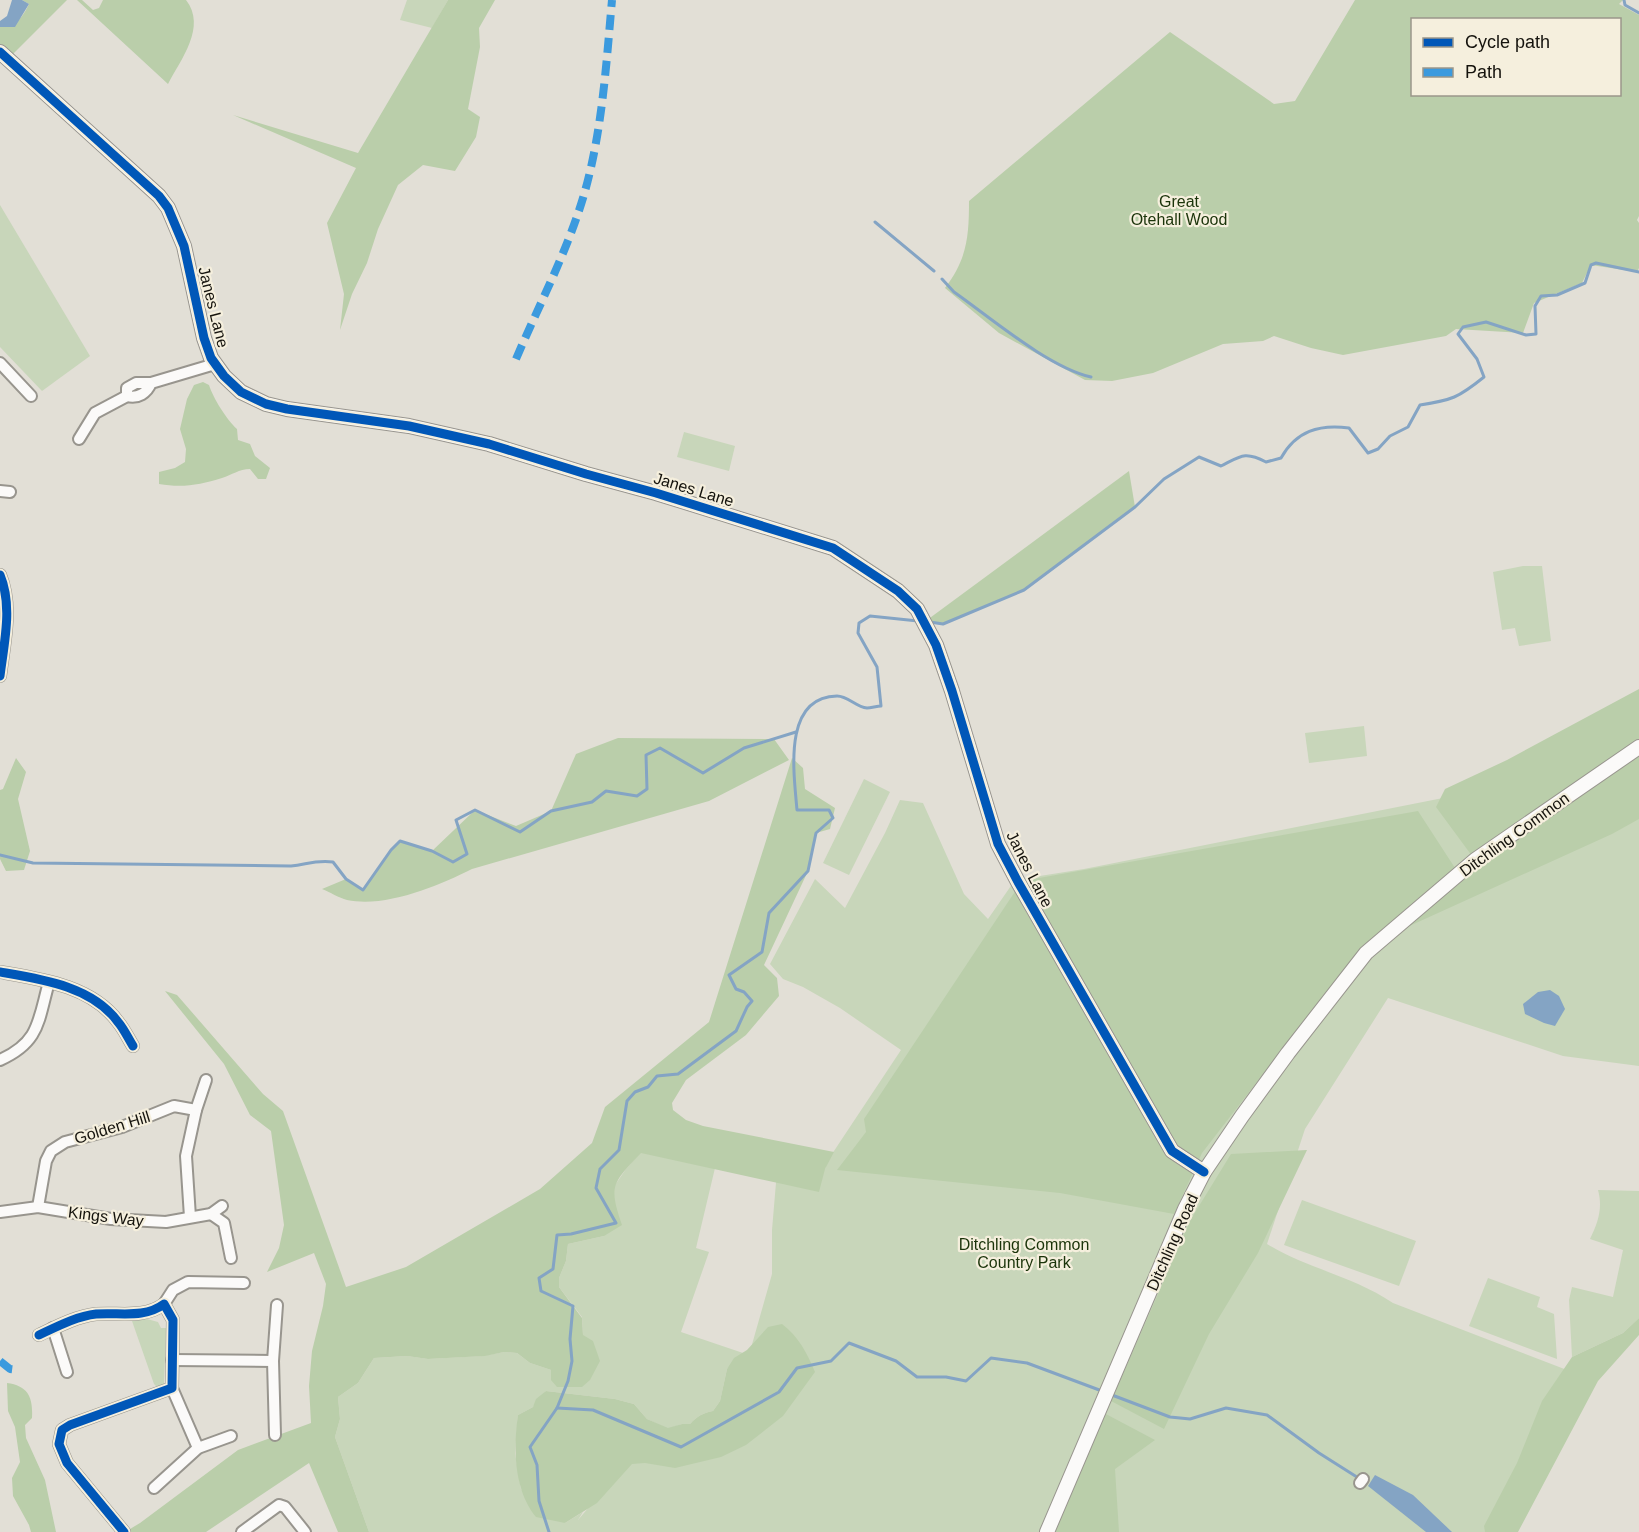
<svg xmlns="http://www.w3.org/2000/svg" width="1639" height="1532" font-family="Arial,sans-serif">
<style>
.green{fill:#c8d6ba}
.forest{fill:#baceaa;fill-rule:evenodd}
.water{fill:#84a4c4}
.lines{fill:none;stroke-linecap:round;stroke-linejoin:round}
.stream{stroke:#84a4c4;stroke-width:3}
.street-casing{stroke:#98958e;stroke-width:14}
.secondary-casing{stroke:#98958e;stroke-width:16}
.street{stroke:#fbfaf9;stroke-width:10}
.secondary{stroke:#fbfaf9;stroke-width:14}
.quiet{stroke:#3b9ade;stroke-width:8;stroke-dasharray:15 8;stroke-linecap:butt}
.cycleway-casing{stroke:#f5efdd;stroke-width:13}
.cycleway{stroke:#0057b8;stroke-width:9}
.labels{text-anchor:middle;stroke-width:4.5;stroke-linejoin:round;paint-order:stroke}
.park-label{font-size:16px;fill:#1b340a;stroke:#f5efdd}
.street-label{font-size:16px;fill:#15130d;stroke:#f5efdd}
</style>
<rect width="100%" height="100%" fill="#e2dfd6"/>
<g class="green">
<path d="M407,0H448L432,28L400,20Z"/>
<path d="M0,205L90,356L42,391L0,347Z"/>
<path d="M684,432L735,446L729,471L677,457Z"/>
<path d="M1523,566H1542L1551,641L1519,646L1515,628L1502,630L1493,572Z"/>
<path d="M1639,714V1066L1563,1056L1388,998L1305,1129L1267,1244C1308,1269 1353,1276 1393,1303L1567,1370L1487,1532H369L335,1437L340,1419L338,1397L358,1383L374,1358L407,1356L428,1359L482,1356L504,1352L517,1353L530,1363L551,1370L583,1335L582,1317L559,1287V1278L566,1261L568,1244L604,1236L613,1200V1188L626,1169L641,1152L715,1168L696,1248L709,1252L681,1332L743,1353L727,1369L720,1401L713,1411C703,1413 697,1416 690,1424H682L668,1429L647,1419L634,1404L615,1399L546,1391L533,1407L518,1415L515,1453L521,1489L565,1523L583,1512L578,1520L628,1461L686,1433L767,1378L749,1355L772,1274V1230L778,1159L825,1169L828,1160L901,1050L840,1008L803,987L783,979L770,964L815,879L845,908L885,833L900,800L923,803L964,894L988,919L1015,880L1084,869L1443,798Z"/>
<path d="M1364,726L1367,756L1309,763L1305,733Z"/>
<path d="M864,779L890,792L849,875L823,863Z"/>
<path d="M1598,1190L1639,1191V1318L1623,1333L1572,1357L1569,1300L1572,1287L1613,1297L1623,1250L1590,1239C1598,1223 1603,1208 1598,1190Z"/>
<path d="M1302,1200L1416,1241L1399,1286L1284,1245Z"/>
<path d="M1488,1278L1540,1297L1537,1307L1554,1314L1557,1359L1469,1326Z"/>
<path d="M147,1319L158,1322L161,1328H166L164,1386L158,1388L154,1384L132,1321Z"/>
</g>
<g class="forest">
<path d="M22,0H67L12,55L0,44V27C15,28 23,17 29,4Z"/>
<path d="M77,0H82L93,10L99,8L103,0H186C207,27 181,59 168,84Z"/>
<path d="M448,0H495L479,28L480,47L468,109L480,117L476,137L455,171L423,165L398,185L378,229L367,263L352,294L340,330L344,294L327,223L356,168L233,115L358,153Z"/>
<path d="M1355,0H1623L1619,4L1639,15V216L1637,220L1639,223V268L1637,272L1591,265L1582,283L1534,303L1523,333L1456,329L1446,336L1343,355L1311,348L1274,336L1263,341L1223,344L1153,373L1112,381L1085,380L999,333L945,288C967,259 969,237 969,201L1170,32L1274,104L1295,101ZM1412,20H1620V94H1412Z"/>
<path d="M203,382L209,385C213,398 227,420 237,429L238,440L250,444L255,456L270,468L266,479H258L250,469C239,469 232,475 222,478C200,485 182,488 159,484V472L175,468L185,462L186,449L180,429L187,399L194,385Z"/>
<path d="M1129,471L1135,507L1024,590L943,624L923,623Z"/>
<path d="M1639,689V819L1612,834L1383,938L1475,860L1436,807L1445,789L1507,760Z"/>
<path d="M618,738L774,739L789,760L709,801L472,869C438,886 386,908 347,900C339,898 330,892 322,889L346,879L363,890L391,850L400,841L432,851L475,810L516,826L551,811L576,754Z"/>
<path d="M16,758L26,772L18,799L30,851L24,870L6,871L0,859V790L3,789Z"/>
<path d="M792,758L803,768L805,789L835,808L830,829L816,833L808,871L764,965L777,978L779,996L746,1035L686,1080L672,1103L673,1110L686,1120L703,1126L834,1152L825,1169L819,1192L641,1153C613,1183 608,1185 622,1225L604,1236L568,1244L566,1261L559,1278V1287L582,1318L583,1335L593,1341L600,1361L590,1380L582,1387H557L551,1380V1370L530,1363L517,1353L504,1352L485,1356L428,1359L407,1356L374,1358L358,1383L338,1397L340,1419L335,1437L369,1532H338L309,1463L206,1532H125L140,1523L238,1450L311,1423L309,1386L312,1351L323,1306L326,1284L314,1253L267,1272L279,1248L284,1225L271,1131L250,1115L224,1064L165,991L177,995L263,1094L283,1111L346,1287L406,1267L540,1189L592,1143L605,1107L709,1022Z"/>
<path d="M1418,811L1455,868L1332,985L1202,1153L1174,1214L1060,1193L837,1170L866,1132L864,1119L1022,881Z"/>
<path d="M1307,1150L1258,1253L1209,1334L1164,1429L1111,1401L1191,1219L1231,1154Z"/>
<path d="M1639,1318V1335L1598,1381L1518,1532H1485L1484,1526L1517,1463L1542,1401L1572,1357L1623,1333Z"/>
<path d="M782,1324C799,1337 807,1353 815,1372L783,1416L746,1445L721,1457L675,1468L645,1463L632,1464L597,1503L565,1523L536,1517C514,1490 513,1449 518,1415L533,1407L536,1399L546,1391L615,1399L634,1404L647,1419L668,1428L682,1424H690C697,1416 703,1413 713,1411L720,1401L727,1369L734,1358L747,1350L768,1327Z"/>
<path d="M7,1383C29,1386 33,1398 32,1418L25,1425L26,1438L45,1480L56,1532H31L29,1525L13,1496L12,1478L20,1462L15,1427L8,1411Z"/>
<path d="M1104,1413L1155,1440L1115,1469L1119,1532H1055Z"/>
</g>
<g class="water">
<path d="M12,0H22L29,4L15,27H0V21L7,16Z"/>
<path d="M1550,990L1559,996L1565,1009L1555,1026L1544,1023L1525,1014L1523,1004L1538,992Z"/>
<path d="M1375,1475L1413,1495L1452,1532H1426L1368,1486Z"/>
</g>
<g class="lines">
<g class="stream">
<path d="M1624,0L1625,5L1639,13"/>
<path d="M875,222L934,271"/>
<path d="M942,279L954,292C991,318 1048,367 1091,377"/>
<path d="M930,622L943,624L1024,590L1135,507L1164,479L1199,457L1221,466C1241,456 1245,451 1266,462L1281,458C1296,431 1319,424 1349,428L1368,453L1378,449L1390,436L1408,427L1420,405C1452,400 1458,398 1484,377L1477,359L1458,334L1463,327L1486,322L1526,335L1536,334L1535,306L1541,296L1557,295L1585,283L1591,265L1596,263L1639,272"/>
<path d="M0,855L33,863L291,866C308,864 315,860 333,862L346,879L363,890L391,850L400,841L432,851L453,862L467,854L456,820L475,810L520,832L551,811L592,802L606,791L637,796L647,789L646,755L660,748L703,773L744,748L796,732"/>
<path d="M1112,1395L1170,1417L1190,1419L1226,1408L1267,1415L1319,1453L1360,1479"/>
<path d="M557,1408L593,1410L681,1447L779,1392L797,1368L831,1361L849,1343L896,1361L917,1377H946L966,1381L991,1358L1027,1363L1102,1391"/>
<path d="M549,1532L539,1501L537,1465L530,1447L557,1408L568,1381L572,1361L570,1339L573,1306L541,1291L539,1278L553,1269L557,1235L571,1234L616,1223L596,1188L600,1169L619,1150L627,1101L635,1092L648,1087L657,1076L678,1074L736,1031L747,1007L752,1001L744,992L736,989L729,975L762,952L769,913L808,871L816,833L833,818L829,810H797C794,774 782,697 837,696C848,696 856,707 867,708C871,708 877,706 881,706L877,667L858,633L859,623L870,616L918,621"/>
</g>
<defs>
<g id="street">
<path d="M0,363L31,396"/>
<path d="M151,383C147,393 138,399 127,396V388L136,383H151L215,364"/>
<path d="M79,439L95,413L127,396"/>
<path d="M0,491L10,492"/>
<path d="M0,575C13,606 4,643 0,676"/>
<path d="M0,972C41,979 92,986 118,1022C124,1029 128,1038 133,1046"/>
<path d="M0,1060C40,1042 38,1021 49,982"/>
<path d="M38,1207L46,1161L51,1151L65,1142L122,1127L174,1106L196,1110"/>
<path d="M0,1212L38,1207L111,1219L166,1222L211,1214L222,1206"/>
<path d="M211,1214L224,1223L231,1258"/>
<path d="M190,1217L186,1156L196,1110L206,1080"/>
<path d="M164,1304L173,1290L188,1282L244,1283"/>
<path d="M53,1328L67,1372"/>
<path d="M39,1335C56,1327 77,1316 96,1314C119,1312 144,1319 164,1304L173,1320L172,1388L70,1425L62,1430L59,1444L67,1463L124,1532"/>
<path d="M172,1360L273,1361"/>
<path d="M172,1388L198,1448"/>
<path d="M275,1435L273,1361L277,1305"/>
<path d="M1360,1483L1363,1479"/>
<path d="M154,1488L198,1448L231,1436"/>
<path d="M242,1532L279,1505L285,1507L305,1532"/>
</g>
<g id="secondary">
<path d="M0,52L159,196L168,208L184,246L204,338L211,358L224,376L241,392L266,404L287,409L409,426L489,444L586,474L656,493L833,548L898,591L917,609L936,645L952,691L998,844L1018,882L1172,1151L1204,1172"/>
<path d="M1047,1532L1185,1209L1204,1172L1242,1116L1288,1053L1366,953L1475,860L1639,747"/>
</g>
</defs>
<use href="#street" class="street-casing"/>
<use href="#secondary" class="secondary-casing"/>
<use href="#street" class="street"/>
<use href="#secondary" class="secondary"/>
<g class="quiet">
<path d="M516,359C539,305 566,254 583,198C602,134 606,67 612,0"/>
<path d="M0,1361L10,1369L18,1370"/>
</g>
<defs>
<g id="cycleway">
<path d="M0,52L159,196L168,208L184,246L204,338L211,358L224,376L241,392L266,404L287,409L409,426L489,444L586,474L656,493L833,548L898,591L917,609L936,645L952,691L998,844L1018,882L1172,1151L1204,1172"/>
<path d="M0,575C13,606 4,643 0,676"/>
<path d="M0,972C41,979 92,986 118,1022C124,1029 128,1038 133,1046"/>
<path d="M39,1335C56,1327 77,1316 96,1314C119,1312 144,1319 164,1304L173,1320L172,1388L70,1425L62,1430L59,1444L67,1463L124,1532"/>
</g>
</defs>
<use href="#cycleway" class="cycleway-casing"/>
<use href="#cycleway" class="cycleway"/>
</g>
<g class="labels">
<g class="park-label">
<text x="1179" y="207">Great<tspan x="1179" dy="18">Otehall Wood</tspan></text>
<text x="1024" y="1250">Ditchling Common<tspan x="1024" dy="18">Country Park</tspan></text>
</g>
<g class="street-label">
<text transform="translate(214 307) rotate(76)" y="6">Janes Lane</text>
<text transform="translate(694 489) rotate(17)" y="6">Janes Lane</text>
<text transform="translate(1514 834) rotate(-36)" y="6">Ditchling Common</text>
<text transform="translate(1030 869) rotate(63)" y="6">Janes Lane</text>
<text transform="translate(112 1127) rotate(-17)" y="6">Golden Hill</text>
<text transform="translate(106 1216) rotate(7)" y="6">Kings Way</text>
<text transform="translate(1172 1242) rotate(-66)" y="6">Ditchling Road</text>
</g>
</g>
<rect x="1411" y="18" width="210" height="78" fill="#f5efdd" stroke="#9b978a" stroke-width="1.5"/>
<rect x="1423" y="38" width="30" height="9" fill="#0057b8" stroke="#9b978a" stroke-width="1.5"/>
<text x="1465" y="48" font-size="18" fill="#15130d">Cycle path</text>
<rect x="1423" y="68" width="30" height="9" fill="#3b9ade" stroke="#9b978a" stroke-width="1.5"/>
<text x="1465" y="78" font-size="18" fill="#15130d">Path</text>
</svg>
